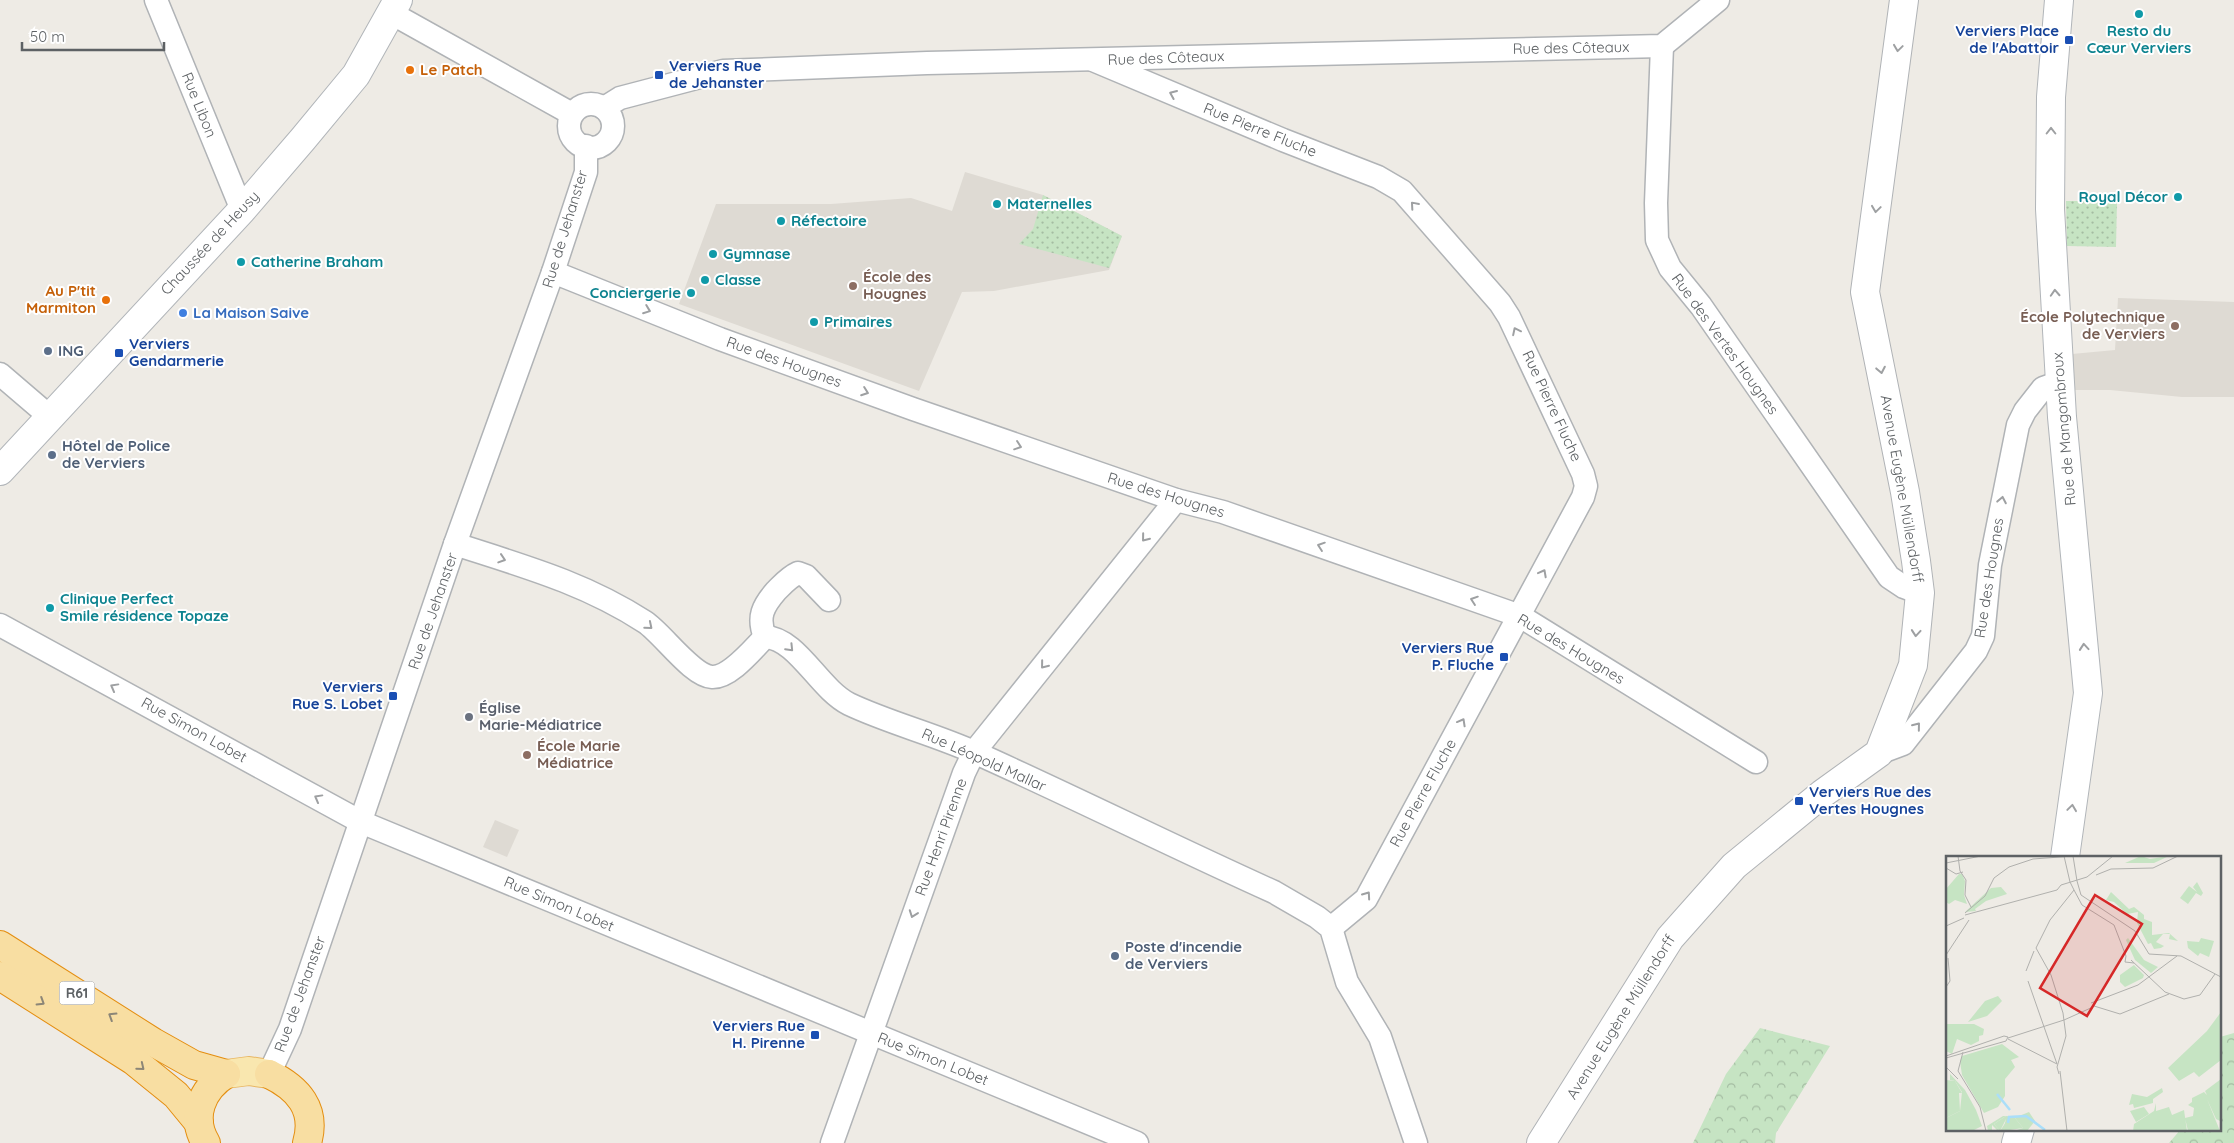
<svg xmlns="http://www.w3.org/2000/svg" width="2234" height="1143" font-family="Quicksand,sans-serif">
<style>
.education{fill:#dedad3}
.forest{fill:url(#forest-crowns)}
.park{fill:url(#park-dots)}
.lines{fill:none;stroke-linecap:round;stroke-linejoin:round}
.minor-casing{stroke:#b0b3b6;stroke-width:25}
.tertiary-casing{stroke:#b0b3b6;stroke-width:30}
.secondary-casing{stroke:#b1b5b9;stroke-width:30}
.primary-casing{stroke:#e8b764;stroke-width:30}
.trunk-casing{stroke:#e48e10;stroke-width:30}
.minor{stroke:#fff;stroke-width:22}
.tertiary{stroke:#fff;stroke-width:28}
.secondary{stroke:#fff;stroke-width:28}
.primary{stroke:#f9e7af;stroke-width:28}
.trunk{stroke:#f8dea2;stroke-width:28}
.oneway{stroke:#9ea0a2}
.oneway2{stroke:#8c8677}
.culture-dot{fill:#0f9aa8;stroke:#fff;stroke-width:2}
.transit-dot{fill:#1a4fb4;stroke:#fff;stroke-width:2}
.food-dot{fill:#e8710a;stroke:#fff;stroke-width:2}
.education-dot{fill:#8d6e63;stroke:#fff;stroke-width:2}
.shop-dot{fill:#3f7fe0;stroke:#fff;stroke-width:2}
.service-dot{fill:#5c6f8a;stroke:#fff;stroke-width:2}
.worship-dot{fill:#6b7280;stroke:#fff;stroke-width:2}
.labels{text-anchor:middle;stroke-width:4;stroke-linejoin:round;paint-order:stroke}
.shield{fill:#fff;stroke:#8e9092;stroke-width:1}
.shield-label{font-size:14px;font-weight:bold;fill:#5d6164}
.transit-label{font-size:15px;font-weight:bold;fill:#164399;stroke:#fff;text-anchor:end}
.culture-label{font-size:15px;font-weight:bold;fill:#0d838f;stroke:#fff;text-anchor:start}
.street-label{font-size:15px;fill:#5d6164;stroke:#fff}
.food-label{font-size:15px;font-weight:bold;fill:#c56008;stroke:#fff;text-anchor:start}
.education-label{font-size:15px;font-weight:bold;fill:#785e54;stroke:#fff;text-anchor:start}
.shop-label{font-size:15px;font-weight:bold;fill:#366cbe;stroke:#fff;text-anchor:start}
.service-label{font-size:15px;font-weight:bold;fill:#4e5e75;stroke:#fff;text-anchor:start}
.worship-label{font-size:15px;font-weight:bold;fill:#5b616d;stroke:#fff;text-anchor:start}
.inset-river{fill:none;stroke:#aadef9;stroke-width:2.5}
.inset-road{fill:none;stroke:#b0b0ad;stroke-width:1}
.view{fill:#d62828;fill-opacity:0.15;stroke:#d62828;stroke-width:2.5}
.inset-edge{fill:none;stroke:#5d6164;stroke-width:2.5}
</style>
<defs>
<pattern id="forest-crowns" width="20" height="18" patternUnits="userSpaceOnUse" patternTransform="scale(1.25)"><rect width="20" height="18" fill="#c6e4c3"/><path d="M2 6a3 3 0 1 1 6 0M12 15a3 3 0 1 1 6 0" fill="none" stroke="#a4bca2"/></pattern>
<pattern id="park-dots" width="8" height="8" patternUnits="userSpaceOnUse" patternTransform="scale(1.25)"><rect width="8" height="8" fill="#c6e4c3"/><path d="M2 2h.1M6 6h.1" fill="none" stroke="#a4bca2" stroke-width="1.8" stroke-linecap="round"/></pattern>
</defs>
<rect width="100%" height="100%" fill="#eeebe5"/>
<g class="education">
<path d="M965,172L1043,195L1122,236L1109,270L994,291L962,292L919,391L679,304L716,204H831L911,198L952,211Z"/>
<path d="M2118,298L2234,302V397H2182L2110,390H2075L2072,354L2115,350Z"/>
<path d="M495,820L519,830L507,857L483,847Z"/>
</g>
<g class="forest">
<path d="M1760,1028L1830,1046L1776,1133L1775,1143H1693L1726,1074Z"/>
<path d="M2234,1033V1143H2169L2181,1129H2220V1037Z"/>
</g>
<g class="park">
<path d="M1043,195L1122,236L1109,268L1019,244L1033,229Z"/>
<path d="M2066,201H2117L2116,247L2067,246Z"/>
</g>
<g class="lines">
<defs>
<g id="minor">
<path d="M156,0L242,210"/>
<path d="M391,13L572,114"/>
<path d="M1662,46L1656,203L1657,240L1670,268L1701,306L1889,577L1904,587L1920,593"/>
<path d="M1093,60L1283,140L1378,177L1402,191L1500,303L1509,317L1583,474L1586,486L1583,497L1366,899L1331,928"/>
<circle cx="591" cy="126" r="22"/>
<path d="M604,108L620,98L723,71L927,63L1662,46L1718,0"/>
<path d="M553,272L720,339L913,409L1176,500L1223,512L1520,616L1756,762"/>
<path d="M0,374L49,416"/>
<path d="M455,544C523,566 585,583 645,622C663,634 692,676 712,677C730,678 753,649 765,637C797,638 819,689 849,704C889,723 934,734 976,753C1076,798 1174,847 1274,892L1317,917L1331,928L1347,982L1380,1037L1416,1143"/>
<path d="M0,625L361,822L1137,1143"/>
<path d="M765,637C757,617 763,606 776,591C783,584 789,577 798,573L806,576L829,600"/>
<path d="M1879,753L1903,744L1976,651L1983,636L1990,565L2018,425L2025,411L2043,388L2060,382"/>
<path d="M269,1074L290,1029L455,544L553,272L586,172V146"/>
<path d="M832,1143L964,773L974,752L1176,500"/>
</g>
<path id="tertiary" d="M1541,1143L1670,938L1734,866L1822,794L1879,753L1913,665L1920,593L1916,561L1905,492L1865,292L1904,0"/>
<g id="secondary">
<path d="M2059,0L2051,97L2050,209L2062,417L2088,693L2065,857"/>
<path d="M0,471L242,210L303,139L356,75L398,0"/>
<path d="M2016,1143L2020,1129"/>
</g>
<path id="primary" d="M226,1074L249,1071L269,1074"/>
<g id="trunk">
<path d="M0,945L153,1042L194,1065L226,1074"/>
<path d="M0,976L134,1061L176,1095L199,1123"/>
<path d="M269,1074C298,1088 317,1109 307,1143"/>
<path d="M206,1143C190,1117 202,1089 226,1074"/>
</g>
</defs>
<use href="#minor" class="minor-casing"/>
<use href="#tertiary" class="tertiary-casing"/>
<use href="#secondary" class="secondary-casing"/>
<use href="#primary" class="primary-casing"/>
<use href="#trunk" class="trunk-casing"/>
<use href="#minor" class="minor"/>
<use href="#tertiary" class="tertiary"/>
<use href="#secondary" class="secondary"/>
<use href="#primary" class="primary"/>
<use href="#trunk" class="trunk"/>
</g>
<defs><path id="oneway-chevron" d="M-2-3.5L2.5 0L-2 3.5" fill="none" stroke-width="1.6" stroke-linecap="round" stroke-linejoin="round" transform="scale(1.25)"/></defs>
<g class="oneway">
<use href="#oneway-chevron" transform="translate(1898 48) rotate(98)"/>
<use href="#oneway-chevron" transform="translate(1173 94) rotate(-157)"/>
<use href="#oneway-chevron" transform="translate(2051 131) rotate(-90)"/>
<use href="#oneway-chevron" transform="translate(1414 205) rotate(-131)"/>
<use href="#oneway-chevron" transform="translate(1876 209) rotate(98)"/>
<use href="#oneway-chevron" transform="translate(2055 293) rotate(-93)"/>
<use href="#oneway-chevron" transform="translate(647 310) rotate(21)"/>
<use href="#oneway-chevron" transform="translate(1516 331) rotate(-116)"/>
<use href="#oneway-chevron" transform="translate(1881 370) rotate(79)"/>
<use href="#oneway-chevron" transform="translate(865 392) rotate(20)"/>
<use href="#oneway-chevron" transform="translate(1018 446) rotate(19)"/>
<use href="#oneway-chevron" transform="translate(2002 500) rotate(-79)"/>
<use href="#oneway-chevron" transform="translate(1145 538) rotate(129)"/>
<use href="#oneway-chevron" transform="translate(1321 546) rotate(-161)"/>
<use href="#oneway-chevron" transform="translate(502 559) rotate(18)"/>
<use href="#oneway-chevron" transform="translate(1543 573) rotate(-62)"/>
<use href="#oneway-chevron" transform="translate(1474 600) rotate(-161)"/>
<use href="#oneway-chevron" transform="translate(649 626) rotate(40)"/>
<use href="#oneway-chevron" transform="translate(1916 633) rotate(95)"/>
<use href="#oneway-chevron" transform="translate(2084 647) rotate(-95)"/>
<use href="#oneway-chevron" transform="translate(790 648) rotate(46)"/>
<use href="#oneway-chevron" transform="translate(1044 665) rotate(129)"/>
<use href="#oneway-chevron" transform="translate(114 687) rotate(-151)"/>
<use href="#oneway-chevron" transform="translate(1462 722) rotate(-61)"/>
<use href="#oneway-chevron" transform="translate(1917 726) rotate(-51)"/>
<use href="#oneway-chevron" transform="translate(318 798) rotate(-151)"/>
<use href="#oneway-chevron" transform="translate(2072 808) rotate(-82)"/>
<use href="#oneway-chevron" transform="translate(1367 895) rotate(-55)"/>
<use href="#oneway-chevron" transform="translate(913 914) rotate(110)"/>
</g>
<g class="oneway2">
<use href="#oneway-chevron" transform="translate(41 1002) rotate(32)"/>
<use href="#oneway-chevron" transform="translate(112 1016) rotate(-148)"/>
<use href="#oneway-chevron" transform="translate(141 1067) rotate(39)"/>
</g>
<g class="culture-dot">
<circle cx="2139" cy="14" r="5"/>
<circle cx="2178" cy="197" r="5"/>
<circle cx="997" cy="204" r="5"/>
<circle cx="781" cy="221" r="5"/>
<circle cx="713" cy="254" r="5"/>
<circle cx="241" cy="262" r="5"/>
<circle cx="705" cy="280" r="5"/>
<circle cx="691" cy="293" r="5"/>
<circle cx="814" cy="322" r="5"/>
<circle cx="50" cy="608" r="5"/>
</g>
<g class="transit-dot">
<rect x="2064" y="35" width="10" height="10" rx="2.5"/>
<rect x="654" y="70" width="10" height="10" rx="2.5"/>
<rect x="114" y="348" width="10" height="10" rx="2.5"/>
<rect x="1499" y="652" width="10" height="10" rx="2.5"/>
<rect x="388" y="691" width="10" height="10" rx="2.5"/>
<rect x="1794" y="796" width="10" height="10" rx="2.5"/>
<rect x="810" y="1030" width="10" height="10" rx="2.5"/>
</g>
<g class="food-dot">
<circle cx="410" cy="70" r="5"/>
<circle cx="106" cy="300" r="5"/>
</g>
<g class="education-dot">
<circle cx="853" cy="286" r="5"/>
<circle cx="2175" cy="326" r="5"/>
<circle cx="527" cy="755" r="5"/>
</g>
<circle class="shop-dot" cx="183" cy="313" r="5"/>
<g class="service-dot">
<circle cx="48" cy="351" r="5"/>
<circle cx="52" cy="455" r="5"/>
<circle cx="1115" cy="956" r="5"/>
</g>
<circle class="worship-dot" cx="469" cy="717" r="5"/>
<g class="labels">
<rect class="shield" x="59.5" y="981.5" width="35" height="23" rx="4"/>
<g class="shield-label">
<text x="77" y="998">R61</text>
</g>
<g class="transit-label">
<text x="2059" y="36">Verviers Place<tspan x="2059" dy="17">de l'Abattoir</tspan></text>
<text x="669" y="71" text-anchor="start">Verviers Rue<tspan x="669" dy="17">de Jehanster</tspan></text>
<text x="129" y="349" text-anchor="start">Verviers<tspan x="129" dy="17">Gendarmerie</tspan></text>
<text x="1494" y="653">Verviers Rue<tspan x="1494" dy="17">P. Fluche</tspan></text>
<text x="383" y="692">Verviers<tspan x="383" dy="17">Rue S. Lobet</tspan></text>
<text x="1809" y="797" text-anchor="start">Verviers Rue des<tspan x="1809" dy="17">Vertes Hougnes</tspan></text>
<text x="805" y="1031">Verviers Rue<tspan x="805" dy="17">H. Pirenne</tspan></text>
</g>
<g class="culture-label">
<text x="2139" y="36" text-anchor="middle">Resto du<tspan x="2139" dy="17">Cœur Verviers</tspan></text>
<text x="2168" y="202" text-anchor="end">Royal Décor</text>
<text x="1007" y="209">Maternelles</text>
<text x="791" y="226">Réfectoire</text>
<text x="723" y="259">Gymnase</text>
<text x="251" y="267">Catherine Braham</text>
<text x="715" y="285">Classe</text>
<text x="681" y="298" text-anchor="end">Conciergerie</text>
<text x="824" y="327">Primaires</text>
<text x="60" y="604">Clinique Perfect<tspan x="60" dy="17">Smile résidence Topaze</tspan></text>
</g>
<g class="street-label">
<text transform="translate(1571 48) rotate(-1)" y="5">Rue des Côteaux</text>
<text transform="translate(1166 58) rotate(-2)" y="5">Rue des Côteaux</text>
<text transform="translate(199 105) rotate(68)" y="5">Rue Libon</text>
<text transform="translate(1260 130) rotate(22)" y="5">Rue Pierre Fluche</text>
<text transform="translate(565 229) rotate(-73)" y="5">Rue de Jehanster</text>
<text transform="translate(210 243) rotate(-47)" y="5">Chaussée de Heusy</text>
<text transform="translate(1725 344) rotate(54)" y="5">Rue des Vertes Hougnes</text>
<text transform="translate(784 362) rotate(20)" y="5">Rue des Hougnes</text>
<text transform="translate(1552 406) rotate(65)" y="5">Rue Pierre Fluche</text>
<text transform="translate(2064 429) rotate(-95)" y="5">Rue de Mangombroux</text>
<text transform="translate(1902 489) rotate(80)" y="5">Avenue Eugène Müllendorff</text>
<text transform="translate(1166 495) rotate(17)" y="5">Rue des Hougnes</text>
<text transform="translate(1989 578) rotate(-81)" y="5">Rue des Hougnes</text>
<text transform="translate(433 611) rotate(-71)" y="5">Rue de Jehanster</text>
<text transform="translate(1571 649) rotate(31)" y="5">Rue des Hougnes</text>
<text transform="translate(194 730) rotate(29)" y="5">Rue Simon Lobet</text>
<text transform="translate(984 760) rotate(24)" y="5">Rue Léopold Mallar</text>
<text transform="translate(1423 793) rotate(-61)" y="5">Rue Pierre Fluche</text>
<text transform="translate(941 837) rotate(-70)" y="5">Rue Henri Pirenne</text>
<text transform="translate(559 904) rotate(23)" y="5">Rue Simon Lobet</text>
<text transform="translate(300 994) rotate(-70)" y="5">Rue de Jehanster</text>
<text transform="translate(1621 1017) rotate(-58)" y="5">Avenue Eugène Müllendorff</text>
<text transform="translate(933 1059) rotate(22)" y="5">Rue Simon Lobet</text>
</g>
<g class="food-label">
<text x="420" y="75">Le Patch</text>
<text x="96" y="296" text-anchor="end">Au P'tit<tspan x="96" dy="17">Marmiton</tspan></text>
</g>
<g class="education-label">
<text x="863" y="282">École des<tspan x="863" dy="17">Hougnes</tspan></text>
<text x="2165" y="322" text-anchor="end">École Polytechnique<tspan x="2165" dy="17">de Verviers</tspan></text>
<text x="537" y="751">École Marie<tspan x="537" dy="17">Médiatrice</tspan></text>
</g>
<g class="shop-label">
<text x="193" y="318">La Maison Saive</text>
</g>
<g class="service-label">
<text x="58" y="356">ING</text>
<text x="62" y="451">Hôtel de Police<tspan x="62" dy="17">de Verviers</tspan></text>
<text x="1125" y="952">Poste d'incendie<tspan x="1125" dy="17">de Verviers</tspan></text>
</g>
<g class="worship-label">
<text x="479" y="713">Église<tspan x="479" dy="17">Marie-Médiatrice</tspan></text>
</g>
</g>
<g transform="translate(1946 856)">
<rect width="275" height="275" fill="#eeebe5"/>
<path d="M251,26L257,37L255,40L250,37L242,48L234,42L243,30L251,36L247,31ZM255,82L268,85L263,101L254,97L252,100L242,92L241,85L253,86ZM188,109L198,119L197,122L179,131L174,126V119ZM275,156V204L253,221L248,216L233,225L222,212L261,175ZM275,223V271L274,265L270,263L261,243L274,275H242L239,262L247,260L248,252L242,249L246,246V242L258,236L261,239L259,235ZM0,224L9,225L16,237H13L14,255L0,262ZM216,232L217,236L207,243V247L188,252L187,248L183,249L186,238L201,241ZM210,247V255L223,251L226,259L238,254L241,275H187L188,268L208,255ZM60,260L69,262L77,272L57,275L60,263L54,275L48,268Z" fill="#c6e4c3"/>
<path d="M195,0L204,3L223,0L208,7H179ZM165,36L183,53L188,51L198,59V63L206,66V79L223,77L232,85L223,83L224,78H217L210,86L218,90L215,92L208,93L205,87L202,88L191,67L192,56L181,58L168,46L160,44ZM182,82L198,104L212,111L205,117L189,104L180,84ZM52,140L56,145L41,160L22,166L39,145ZM4,218L19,234L30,254L36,270L26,275H0V262L14,255L16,236L9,225L4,224ZM83,256L89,265L81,275H68L77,272L69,262L60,260L48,268L54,275L62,263L59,274L57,275H52L46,269V275H42L41,270L57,260H73Z" fill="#c6e4c3"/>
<path d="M198,251L203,258L190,266L184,255Z" fill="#c6e4c3"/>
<path d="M13,18H16L19,25L18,39L21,48L9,44L3,48L0,46V33ZM55,31L61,38L40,45L29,53L30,55L19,56L45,32ZM0,168H28L38,173L37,179L33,180V185L25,189L11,183L6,198L0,195ZM56,188L73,201L65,204L69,211L59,223V240L52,251L38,257L16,219L14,205L16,200Z" fill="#c6e4c3"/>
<path class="inset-river" d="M51,238L64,254M62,267L63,261L80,260L99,274"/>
<path class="inset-road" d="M12,0L14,15L20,24L19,39L25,51M118,0L124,26M0,7L35,0M0,12L10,18L17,16M150,19L165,13L207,12L232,0M131,25L135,39L189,75L203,98L235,100L275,121M128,34L136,49L168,69L180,100M19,57L39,40L48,22L63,11L87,3L127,0L131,25M19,59L111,34L115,29L141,21L167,0M0,70L18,62M90,92L105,119L117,157L120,180L111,211L113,218M90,92L104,64L128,34L124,26M0,99L23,64M180,100L179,106L188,107M185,104L219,136L238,143L254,139L269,118M80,115L88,95M82,125L111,208M0,131L4,125L2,102M145,147L192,129L231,100M148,150L174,158L223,138M62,182L118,164L147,151L148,147M62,183L111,208M17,196L12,215L34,251L40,275M0,200L58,180L62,181L60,185L0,202M0,211L12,223M114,215L121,275"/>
<path class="view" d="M149,39L196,68L141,160L94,132Z"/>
<rect width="275" height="275" class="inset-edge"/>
</g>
<path d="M22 42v8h142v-8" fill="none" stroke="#5d6164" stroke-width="2.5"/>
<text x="30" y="42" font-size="15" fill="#5d6164" stroke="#ffffff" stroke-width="4" paint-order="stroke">50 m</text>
</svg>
